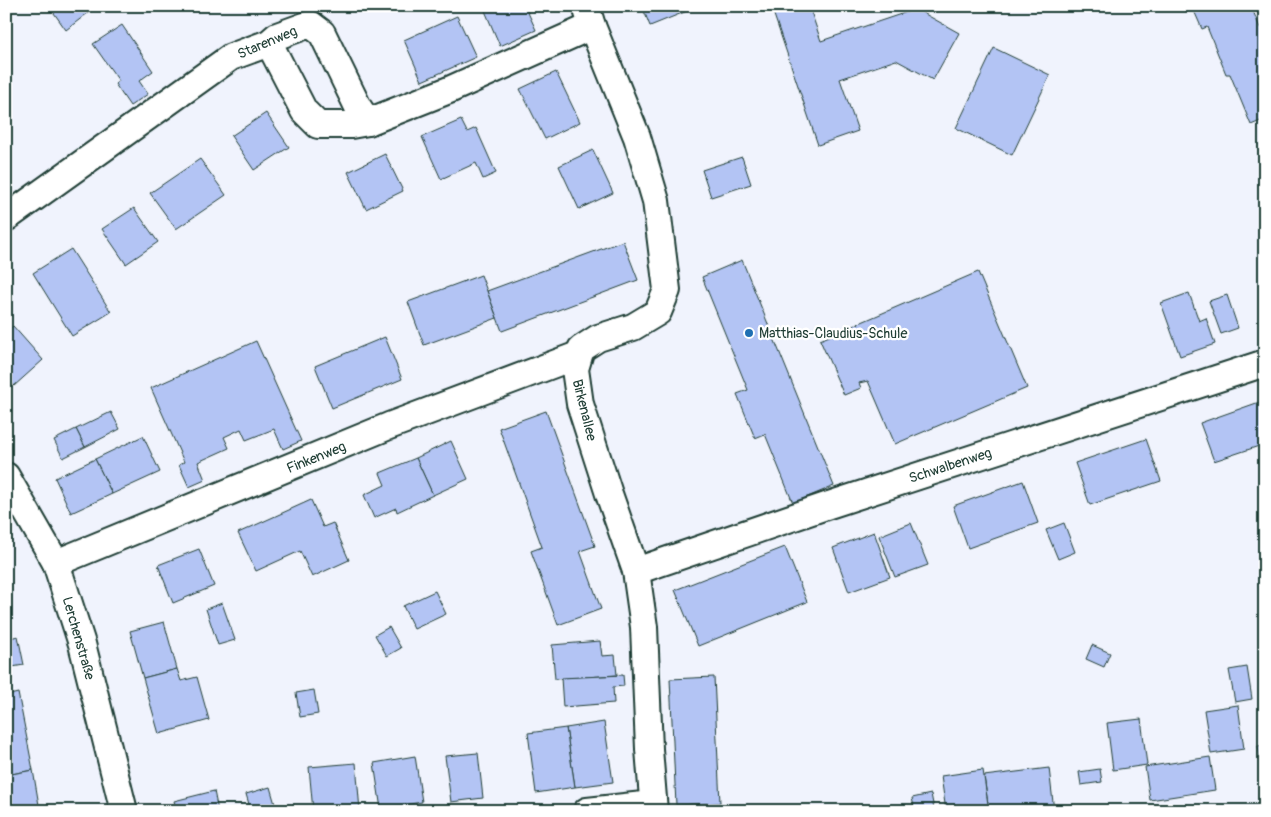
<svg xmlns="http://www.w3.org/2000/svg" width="1271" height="817" font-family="Pangolin,sans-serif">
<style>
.building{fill:#b3c4f4;stroke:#1f3d34}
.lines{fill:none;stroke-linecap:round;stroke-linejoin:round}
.minor-casing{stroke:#1f3d34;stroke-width:30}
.minor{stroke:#fff;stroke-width:26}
.poi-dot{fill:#1f6fb2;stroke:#fff;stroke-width:2}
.labels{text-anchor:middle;stroke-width:4.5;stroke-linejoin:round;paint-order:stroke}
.street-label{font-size:14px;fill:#1f3d34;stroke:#fff}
.poi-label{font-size:14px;fill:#1f3d34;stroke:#fff;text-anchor:start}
</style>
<rect width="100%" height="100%" fill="#f0f3fd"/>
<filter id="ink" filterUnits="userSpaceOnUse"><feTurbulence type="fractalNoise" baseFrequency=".02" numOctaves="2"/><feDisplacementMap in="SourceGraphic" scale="10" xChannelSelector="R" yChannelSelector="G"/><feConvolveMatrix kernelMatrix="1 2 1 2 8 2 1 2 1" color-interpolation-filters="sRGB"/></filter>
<g filter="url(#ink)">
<g class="building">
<path d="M49,6H97L66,30Z"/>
<path d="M388,6H400L392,12Z"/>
<path d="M483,6H525L536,30L500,46Z"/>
<path d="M642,6H691L692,9L650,26Z"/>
<path d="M771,6H809L821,41L916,9L959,33L933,80L896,60L840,79L858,131L818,145Z"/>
<path d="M1192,6H1245L1246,8L1251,6L1265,40V119L1251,125L1230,74H1226L1207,27L1202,29Z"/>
<path d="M457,16L476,57L422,81L404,40Z"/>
<path d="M122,25L153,71L139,81L148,94L130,106L115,84L119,81L93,44Z"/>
<path d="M994,48L1050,75L1012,155L956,128Z"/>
<path d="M556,72L580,122L545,139L520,89Z"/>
<path d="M266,113L289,147L254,170L231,136Z"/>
<path d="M461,120L467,132L476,128L496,173L483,179L476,163L441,179L422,137Z"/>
<path d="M593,150L613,193L579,209L559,166Z"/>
<path d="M385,154L403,191L366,209L348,172Z"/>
<path d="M742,157L751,184L711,197L702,170Z"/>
<path d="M200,159L226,195L176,229L150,193Z"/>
<path d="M134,208L158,242L126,264L102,229Z"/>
<path d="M623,241L638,280L502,331L487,291Z"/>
<path d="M71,249L111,312L72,336L33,273Z"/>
<path d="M742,260L834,486L793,503L765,434L755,438L737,394L748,390L702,277Z"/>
<path d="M978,272L1027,388L895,444L868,381L859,383L861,388L844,395L820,340Z"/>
<path d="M481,275L497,318L424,345L408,302Z"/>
<path d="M1189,293L1199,321L1206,318L1215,344L1180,356L1161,303Z"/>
<path d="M1227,295L1238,328L1221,334L1209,301Z"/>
<path d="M13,326L43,360L14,386L6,377V332Z"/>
<path d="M385,337L402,379L332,408L315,366Z"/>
<path d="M256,341L301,441L283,449L274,429L246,440L241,429L224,437L229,448L198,462L205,480L189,487L179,465L184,462L151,388Z"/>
<path d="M1265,400V444L1214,461L1200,423Z"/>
<path d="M546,411L595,546L580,551L601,609L558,625L531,551L542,547L499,428Z"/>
<path d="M111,412L120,429L85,447L76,429Z"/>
<path d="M76,429L85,447L63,458L54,440Z"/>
<path d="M143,436L160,472L112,494L95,459Z"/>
<path d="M1146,439L1161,481L1090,505L1075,463Z"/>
<path d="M451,441L468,479L433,495L416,458Z"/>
<path d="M416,458L433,495L397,512L396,508L374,518L364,495L385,485L380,473Z"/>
<path d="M95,459L112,494L71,513L55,478Z"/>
<path d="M1023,481L1038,523L968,548L953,506Z"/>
<path d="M311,500L323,527L333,523L349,560L312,577L300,551L256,571L238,533Z"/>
<path d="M911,523L928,565L895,577L879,536Z"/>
<path d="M1064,523L1075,552L1058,559L1046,530Z"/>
<path d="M874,532L890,577L849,592L833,548Z"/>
<path d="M785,547L807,602L698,646L675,590Z"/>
<path d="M199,549L214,586L173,603L158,565Z"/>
<path d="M435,591L446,614L414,629L403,606Z"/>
<path d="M222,603L235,640L218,645L206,609Z"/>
<path d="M164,622L177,669L143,678L130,631Z"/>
<path d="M389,627L401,648L387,656L375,635Z"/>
<path d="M18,636L24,665L6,668V639Z"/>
<path d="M600,641L602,656L615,655L617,675L555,679L552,645Z"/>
<path d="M1092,645L1110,653L1104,667L1086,659Z"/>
<path d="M1247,667L1252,699L1235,702L1229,670Z"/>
<path d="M177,669L181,681L197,677L209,720L159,734L143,678Z"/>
<path d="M623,675L624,686L613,687L614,703L563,707L561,678Z"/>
<path d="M714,677L720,803L676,805L670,679Z"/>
<path d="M314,690L318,714L300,717L296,693Z"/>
<path d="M18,693L33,770L6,775V696Z"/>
<path d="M1238,705L1244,749L1211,754L1204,710Z"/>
<path d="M1141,719L1147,765L1113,770L1107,723Z"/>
<path d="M604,722L613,782L575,787L566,728Z"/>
<path d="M566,728L575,787L536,793L528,733Z"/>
<path d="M1265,745V758L1260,759L1258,746Z"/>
<path d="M478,753L483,798L451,802L445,756Z"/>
<path d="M415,756L422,802L381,809L374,763Z"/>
<path d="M1210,757L1215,790L1150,800L1145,767Z"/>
<path d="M356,763L360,811H313L309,767Z"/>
<path d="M1049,768L1054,811H989L984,776Z"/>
<path d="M1100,769L1102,782L1081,785L1079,772Z"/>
<path d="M33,770L40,811H6V775Z"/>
<path d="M983,770L989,811H946L941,776Z"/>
<path d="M270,787L277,811H251L246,794Z"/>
<path d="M214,791L218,811H177L174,801Z"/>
<path d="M931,794L934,809L915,811L912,798Z"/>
</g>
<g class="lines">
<defs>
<g id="minor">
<path d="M586,6L592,26L637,137L656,201L667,290L658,312L633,327L598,338L581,349L575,369L580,404L609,494L636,571L644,627L649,749L654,811"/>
<path d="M269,43L304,111L318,125H351L368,122"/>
<path d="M6,218L231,57L269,43L277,36L310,24L322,33L358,107L368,122L449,90L592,26"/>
<path d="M6,476L56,563L82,644L124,811"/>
<path d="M56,563L389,426L578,355"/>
<path d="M636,571L829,505L1265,363"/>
<path d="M587,811L653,804"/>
</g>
</defs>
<use href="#minor" class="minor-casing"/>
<use href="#minor" class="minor"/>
</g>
</g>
<circle class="poi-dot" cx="749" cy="333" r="5"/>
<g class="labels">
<g class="street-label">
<text transform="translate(267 42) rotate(-23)" y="5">Starenweg</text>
<text transform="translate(585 410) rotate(76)" y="5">Birkenallee</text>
<text transform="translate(316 457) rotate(-22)" y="5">Finkenweg</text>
<text transform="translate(950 465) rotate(-18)" y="5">Schwalbenweg</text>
<text transform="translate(79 638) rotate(74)" y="5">Lerchenstraße</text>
</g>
<g class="poi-label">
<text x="759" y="338">Matthias-Claudius-Schule</text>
</g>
</g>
<rect width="1271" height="817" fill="none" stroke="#fff" stroke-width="25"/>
<rect x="12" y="12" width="1246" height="792" fill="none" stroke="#1f3d34" stroke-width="2" filter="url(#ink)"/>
</svg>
